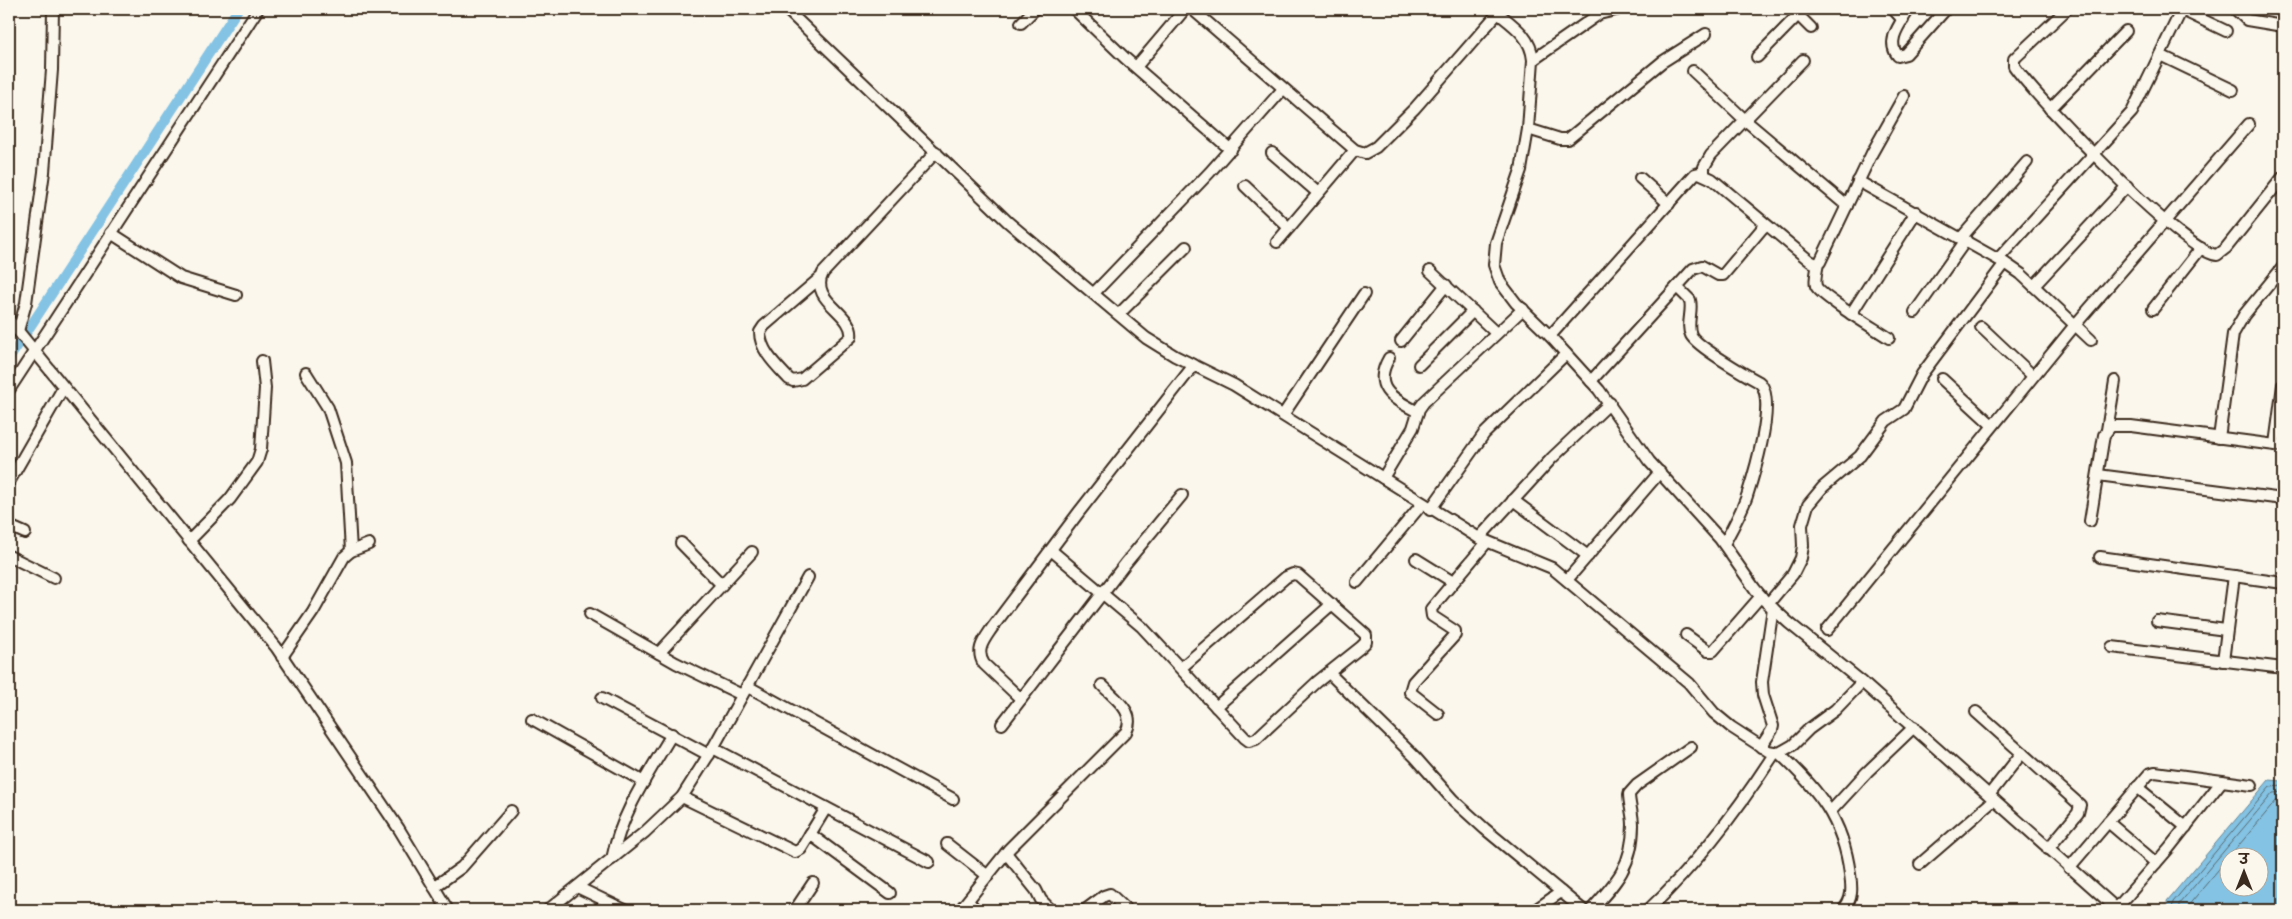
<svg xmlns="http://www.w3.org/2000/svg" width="2292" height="919" font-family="'Playpen Sans','Playpen Sans Deva',sans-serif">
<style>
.water{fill:#84c3e4;stroke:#678695;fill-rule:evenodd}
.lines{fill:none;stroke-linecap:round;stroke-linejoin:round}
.shore{stroke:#58676d;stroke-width:1}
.canal{stroke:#84c3e4;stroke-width:10}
.minor-casing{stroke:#3b2a1e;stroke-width:14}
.minor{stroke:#fbf7ec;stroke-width:10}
</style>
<rect width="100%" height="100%" fill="#fbf7ec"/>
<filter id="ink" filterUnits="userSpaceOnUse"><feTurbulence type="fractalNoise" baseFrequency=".02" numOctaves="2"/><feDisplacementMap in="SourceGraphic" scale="10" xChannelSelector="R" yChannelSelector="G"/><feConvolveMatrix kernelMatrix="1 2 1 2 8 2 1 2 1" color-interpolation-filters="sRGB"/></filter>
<g filter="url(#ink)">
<path class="water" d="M2269,780L2283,781V910H2168L2167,901ZM2230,856H2260V886H2230Z"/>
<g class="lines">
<g class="shore">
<path d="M2172,910L2173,902L2270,787L2283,786"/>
<path d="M2179,910V904L2273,793L2283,792"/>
<path d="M2186,910L2187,907L2276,801L2283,800"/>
</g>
<path class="canal" d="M9,359L238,9"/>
<defs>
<g id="minor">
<path d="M786,9L1008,222L1146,338L1175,356L1234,385L1479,538L1552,568L1689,683L1714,713L1731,727L1768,751L1779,753L1793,745L1809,729L1835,710L1862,682"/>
<path d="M1074,9L1125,58L1231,150"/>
<path d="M1192,9L1355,150L1365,153L1376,147L1415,108L1498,13"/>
<path d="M1493,9C1511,24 1531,35 1533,60L1528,129L1521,170L1496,243L1494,265L1500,282L1516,303L1550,336L1599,390L1649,461L1720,539L1755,589L1765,601L1789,623L1862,682L2118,910"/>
<path d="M1792,9L1811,28"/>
<path d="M1893,9L1903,20"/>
<path d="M1909,9C1901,23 1885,41 1898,56L1906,54L1946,9"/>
<path d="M2067,9L2017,56L2014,59V66C2037,99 2184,253 2217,255L2226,248L2283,177"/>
<path d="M2235,9L2247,20L2283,26"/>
<path d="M2182,10L2226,31"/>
<path d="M1021,23L1035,9"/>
<path d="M2160,55L2233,90"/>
<path d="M1757,57L1798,15"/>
<path d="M1533,60L1599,14L1620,9"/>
<path d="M1136,67L1185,9"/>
<path d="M1693,71L1745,120L1847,206"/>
<path d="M2050,109L2126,31"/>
<path d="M1528,129L1560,139H1568L1662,62L1706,34"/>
<path d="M1272,153L1318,193"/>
<path d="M1704,174V167L1711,155L1803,60"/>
<path d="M1640,178L1669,204"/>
<path d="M1858,181L2008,265L2021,274L2091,340"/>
<path d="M1245,186L1289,228"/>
<path d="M111,233L181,278L236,295"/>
<path d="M1961,238L2027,162"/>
<path d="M1277,242L1355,150"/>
<path d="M1998,259L2132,112L2182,9"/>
<path d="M1818,263C1817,270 1814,280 1816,286C1820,296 1877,330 1889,338"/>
<path d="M1430,271L1496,333"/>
<path d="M820,278L764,326L760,332C760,351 777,366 789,379L793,381L802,379L851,337C855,313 808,301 823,273L936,152"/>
<path d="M2034,286L2127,186"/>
<path d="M1677,287L1690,300C1693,311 1686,325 1691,335C1696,346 1746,375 1759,382C1778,397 1754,474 1747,496C1741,513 1732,529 1724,544"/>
<path d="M1094,293L1210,172L1283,89"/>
<path d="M2153,309L2201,248"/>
<path d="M1915,312L1966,240"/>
<path d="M1119,314L1186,247"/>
<path d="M1851,314L1916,212"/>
<path d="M9,320L276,647L399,829L448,910"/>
<path d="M1981,327L2033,376"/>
<path d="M18,331L26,303L44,172L52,70L53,9"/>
<path d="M1550,336L1695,174L1699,173L1712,179L1810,261L1816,264L1820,262L1872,153L1904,96"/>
<path d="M1401,341L1446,285"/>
<path d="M1389,358C1371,389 1394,399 1418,412"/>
<path d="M1419,365L1473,311"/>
<path d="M306,373L328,408L346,463L351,551"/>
<path d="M1942,379L1992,425"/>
<path d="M1591,381L1693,269L1702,266L1718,275H1723L1765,225"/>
<path d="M9,390L258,9"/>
<path d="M1283,415L1364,294"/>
<path d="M2107,430L2115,381"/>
<path d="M2219,438L2233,334L2244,315L2283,267"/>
<path d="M2275,444L2283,385"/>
<path d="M2098,475L2283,499"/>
<path d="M1383,478L1413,428L1419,409L1424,402L1523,309"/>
<path d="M9,482L63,388"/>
<path d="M1513,500L1588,556"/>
<path d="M1430,510L1484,434L1566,354"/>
<path d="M2090,521L2104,435L2111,426H2131L2283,446"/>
<path d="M9,526L25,533"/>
<path d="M1479,538L1552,458L1610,403"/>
<path d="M189,541L230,499L257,462L261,449L265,388L262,361"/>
<path d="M681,543L722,585"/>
<path d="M1051,550L1142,627L1245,738L1249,741L1256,739L1317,682L1361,647L1366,642V635L1298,575L1293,574L1286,577L1181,668"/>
<path d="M9,556L54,578"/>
<path d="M2100,557L2283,583"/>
<path d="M1416,559L1453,582"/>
<path d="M1567,580L1660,472"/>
<path d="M1357,582L1422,504"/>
<path d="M1768,604L1793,574L1801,558L1803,546L1802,525L1808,505L1823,487L1860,456L1886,421L1904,409L1922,374L2005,263"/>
<path d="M590,614L676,663L742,695"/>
<path d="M2157,621L2226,630"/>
<path d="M1827,630L2075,325L2249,124"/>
<path d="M1686,635L1708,651H1713L1761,596"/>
<path d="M2112,647L2283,668"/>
<path d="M659,653L752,552"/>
<path d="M282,657L313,612L344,557L351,551L369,544"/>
<path d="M2223,661L2234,576"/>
<path d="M1329,673L1415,757L1453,800L1485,829L1583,910"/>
<path d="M747,686L953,799"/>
<path d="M602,698L709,755"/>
<path d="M1021,699L984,664C975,650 984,640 992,628L1079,512L1194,365"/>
<path d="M1216,707L1332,604"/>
<path d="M1976,712L2080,805L2078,813L2048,849"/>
<path d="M1438,714L1410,692L1413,682L1455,635V631L1432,616L1431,609L1487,542"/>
<path d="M532,719L644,782"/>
<path d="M1002,724L1125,564L1182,495"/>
<path d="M1761,747L1772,730L1773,726L1763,695L1762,682L1773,608"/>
<path d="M713,748L929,862"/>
<path d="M1779,753C1818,789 1843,819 1850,874C1852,888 1853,899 1843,910"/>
<path d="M2137,787L2186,827"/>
<path d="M1989,795L2022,753"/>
<path d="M682,797L795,852L801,849L826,808"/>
<path d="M1831,811L1867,772L1914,727"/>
<path d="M2108,822L2156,863"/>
<path d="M810,834L890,893"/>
<path d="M947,844L988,876"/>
<path d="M1006,853L1036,890L1041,900L1051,910"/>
<path d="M612,859C621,813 648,775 672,734"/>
<path d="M1920,864L1994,800"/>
<path d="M2069,868L2149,774L2155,772L2252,785"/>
<path d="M434,887L462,867L511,811"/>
<path d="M577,887L625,910"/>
<path d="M968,901L976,910"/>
<path d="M2116,909L2169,848L2222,781"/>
<path d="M548,910L645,832L682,797L713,748L808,577"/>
<path d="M795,910L813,883"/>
<path d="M960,910L1009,849L1126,732C1137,712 1114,698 1102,685"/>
<path d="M1085,910L1104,896L1110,894L1127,910"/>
<path d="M1535,910L1561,892"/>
<path d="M1591,910C1616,883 1633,865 1633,825C1633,814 1629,804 1629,794L1637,785L1691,747"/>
<path d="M1648,910C1697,864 1738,810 1774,754"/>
</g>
</defs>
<use href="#minor" class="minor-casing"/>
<use href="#minor" class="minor"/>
</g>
</g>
<rect width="2292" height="919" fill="none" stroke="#fbf7ec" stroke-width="30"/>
<rect x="15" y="15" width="2262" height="889" fill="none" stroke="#3b2a1e" stroke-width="2" filter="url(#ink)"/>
<g transform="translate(2244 872)"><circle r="24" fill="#fbf7ec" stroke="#aea59a"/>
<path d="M0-4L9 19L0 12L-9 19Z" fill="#3b2a1e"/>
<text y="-8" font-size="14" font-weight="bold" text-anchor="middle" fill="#3b2a1e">उ</text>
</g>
</svg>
